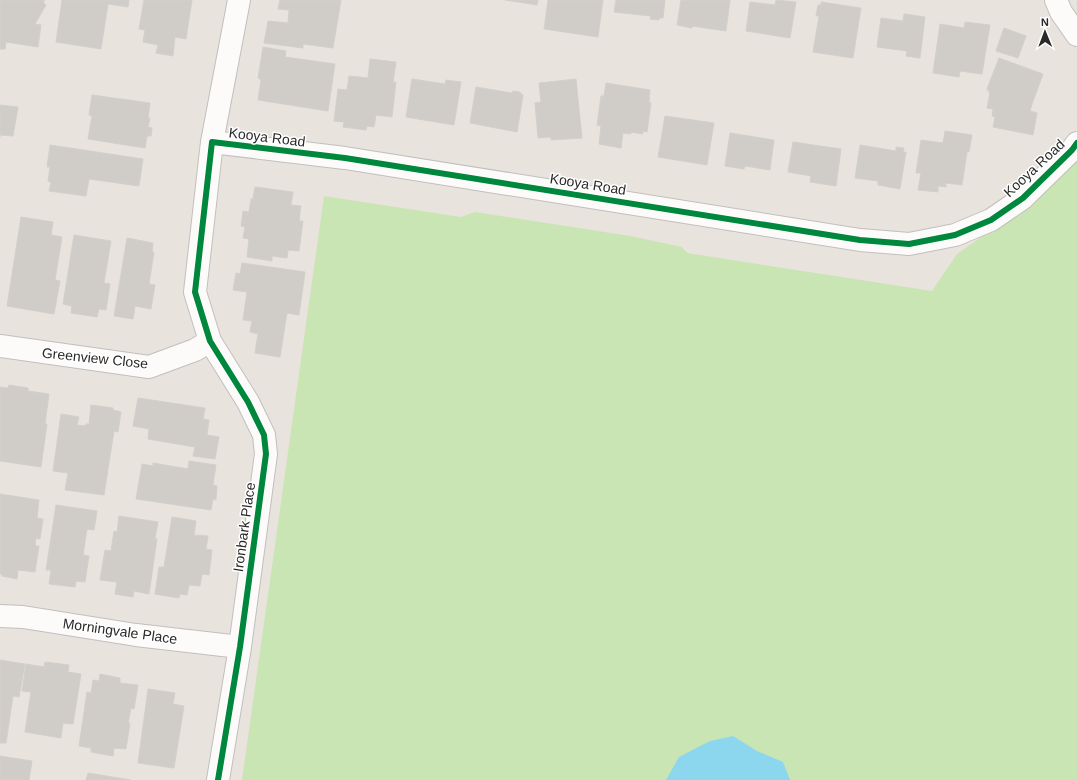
<svg xmlns="http://www.w3.org/2000/svg" width="1077" height="780" viewBox="0 0 1077 780" font-family="Helvetica,sans-serif">
	<style>
		.green { fill: #c9e5b4 }
		.water { fill: #8cd6ee }
		.building { fill: #d0cdc9; stroke: #d3cfca }
		.lines { fill: none; stroke-linecap: round; stroke-linejoin: round }
		.minor-casing { stroke: #c1bfbf; stroke-width: 24 }
		.minor { stroke: #fcfbfa; stroke-width: 22 }
		.cycleway-casing { stroke: #fff; stroke-width: 8 }
		.cycleway { stroke: #00873e; stroke-width: 6 }
		.labels { text-anchor: middle; stroke-width: 3; stroke-linejoin: round; paint-order: stroke }
		.street-label { font-size: 14px; fill: #292929; stroke: #fff }
	</style>
	<rect width="100%" height="100%" fill="#e8e3dd"/>
	<!-- green -->
	<path class="green" d="M 1077,159 L 1077,780 L 242,780 L 324,196 L 461,217 L 475,212 L 630,236 L 682,247 L 687,253 L 932,291 L 957,254 L 984,235 L 1000,228 L 1037,199 Z"/>
	<!-- water -->
	<path class="water" d="M 733,736 L 757,751 L 783,762 L 790,780 L 666,780 L 679,757 L 710,741 Z"/>
	<!-- building -->
	<path class="building" d="M 0,0 L 45,0 L 43,2 L 46,5 L 35,24 L 41,25 L 38,47 L 6,42 L 5,49 L 0,49 Z
		M 62,0 L 129,0 L 128,7 L 108,4 L 101,49 L 56,42 Z
		M 144,0 L 192,0 L 186,39 L 175,37 L 173,56 L 156,53 L 158,45 L 143,42 L 145,30 L 139,29 Z
		M 280,0 L 341,0 L 333,48 L 303,44 L 303,48 L 264,43 L 268,21 L 288,23 L 289,10 L 278,9 Z
		M 505,0 L 538,0 L 537,5 Z
		M 548,0 L 603,0 L 598,37 L 544,29 Z
		M 616,0 L 665,0 L 663,18 L 659,18 L 659,20 L 650,19 L 651,16 L 614,12 Z
		M 681,0 L 730,0 L 726,31 L 692,26 L 692,28 L 677,25 Z
		M 776,0 L 796,2 L 790,38 L 746,31 L 750,2 L 775,5 Z
		M 821,2 L 861,8 L 853,58 L 813,52 L 819,16 L 816,16 L 818,5 L 821,5 Z
		M 904,14 L 925,17 L 920,58 L 906,56 L 907,51 L 877,47 L 881,18 L 903,21 Z
		M 965,22 L 990,25 L 982,74 L 960,71 L 959,77 L 933,73 L 940,24 L 964,28 Z
		M 1004,28 L 1026,36 L 1018,58 L 996,51 Z
		M 263,47 L 286,51 L 285,57 L 335,64 L 328,111 L 258,100 L 261,80 L 258,78 Z
		M 999,58 L 1043,74 L 1032,104 L 1030,111 L 1037,113 L 1033,135 L 993,127 L 995,117 L 992,116 L 993,109 L 987,108 L 990,93 L 987,89 Z
		M 370,59 L 396,62 L 393,82 L 396,82 L 392,117 L 376,115 L 374,127 L 367,126 L 366,130 L 343,127 L 344,122 L 334,121 L 338,89 L 347,90 L 349,76 L 368,78 Z
		M 412,79 L 445,84 L 446,80 L 461,82 L 454,125 L 406,117 Z
		M 576,79 L 582,138 L 551,140 L 551,137 L 538,138 L 535,103 L 541,102 L 539,83 Z
		M 606,83 L 650,90 L 649,102 L 651,103 L 647,132 L 643,131 L 643,134 L 631,132 L 631,134 L 623,133 L 621,148 L 599,144 L 601,126 L 597,125 L 601,96 L 604,96 Z
		M 476,87 L 512,93 L 513,91 L 520,92 L 521,94 L 523,95 L 517,132 L 470,123 Z
		M 92,95 L 150,103 L 148,118 L 150,118 L 148,127 L 152,128 L 151,136 L 147,136 L 145,148 L 88,139 L 92,116 L 89,115 Z
		M 0,105 L 18,107 L 13,136 L 0,135 L 0,137 Z
		M 665,116 L 714,123 L 707,165 L 658,157 Z
		M 945,131 L 972,135 L 969,152 L 967,152 L 962,185 L 946,183 L 946,187 L 938,186 L 938,192 L 918,190 L 921,173 L 916,173 L 921,140 L 943,143 Z
		M 730,133 L 774,140 L 770,170 L 745,166 L 744,169 L 725,166 Z
		M 793,142 L 841,149 L 836,186 L 810,182 L 811,176 L 788,172 Z
		M 50,145 L 143,159 L 139,186 L 89,179 L 86,196 L 49,191 L 51,182 L 48,181 L 50,167 L 47,167 Z
		M 860,145 L 896,151 L 896,147 L 904,148 L 903,152 L 906,152 L 900,189 L 878,185 L 878,181 L 855,178 Z
		M 255,187 L 293,192 L 291,205 L 301,206 L 299,221 L 303,221 L 299,251 L 288,250 L 287,258 L 272,256 L 272,261 L 247,257 L 249,239 L 243,238 L 245,227 L 241,226 L 243,211 L 249,212 L 251,199 L 253,199 Z
		M 21,217 L 53,222 L 51,235 L 62,237 L 55,280 L 60,281 L 54,314 L 7,306 Z
		M 74,235 L 111,241 L 104,283 L 110,284 L 106,310 L 99,309 L 97,317 L 71,313 L 72,306 L 63,304 Z
		M 127,238 L 153,243 L 152,252 L 154,252 L 149,284 L 155,285 L 151,309 L 135,306 L 133,319 L 114,316 Z
		M 242,263 L 305,272 L 299,315 L 287,313 L 280,357 L 255,353 L 258,334 L 250,332 L 252,321 L 243,320 L 247,292 L 233,290 L 236,273 L 240,274 Z
		M 9,385 L 28,388 L 28,391 L 49,394 L 45,424 L 47,424 L 41,467 L 0,461 L 0,387 L 8,388 Z
		M 138,398 L 205,408 L 203,419 L 209,420 L 207,435 L 219,437 L 215,459 L 193,456 L 195,447 L 148,439 L 149,429 L 133,426 Z
		M 91,405 L 113,408 L 113,410 L 121,412 L 118,432 L 114,431 L 104,495 L 65,490 L 68,473 L 53,471 L 61,414 L 79,417 L 77,425 L 85,426 L 86,424 L 89,424 Z
		M 189,461 L 216,465 L 213,485 L 217,486 L 216,500 L 213,499 L 211,510 L 136,499 L 142,464 L 153,466 L 153,463 L 188,469 Z
		M 0,494 L 39,500 L 37,518 L 43,519 L 40,539 L 36,538 L 35,546 L 39,546 L 35,572 L 18,570 L 17,579 L 2,576 L 2,574 L 0,574 Z
		M 56,505 L 97,511 L 94,530 L 87,529 L 83,555 L 89,556 L 85,582 L 76,581 L 75,587 L 49,584 L 51,570 L 46,570 Z
		M 119,516 L 158,522 L 155,538 L 157,539 L 149,594 L 134,591 L 133,597 L 115,594 L 117,582 L 100,580 L 105,550 L 111,551 L 114,531 L 117,532 Z
		M 172,517 L 196,521 L 194,535 L 208,536 L 206,549 L 212,550 L 209,575 L 202,574 L 200,586 L 189,585 L 187,595 L 180,594 L 179,598 L 155,594 L 159,567 L 164,567 Z
		M 0,660 L 25,664 L 19,697 L 13,696 L 6,743 L 0,743 Z
		M 45,662 L 69,665 L 68,672 L 81,674 L 73,724 L 63,723 L 61,738 L 25,732 L 31,692 L 22,691 L 26,664 L 44,667 Z
		M 100,674 L 120,678 L 120,683 L 138,685 L 134,709 L 131,708 L 128,723 L 130,723 L 126,749 L 114,748 L 113,756 L 91,752 L 91,748 L 79,746 L 87,692 L 91,693 L 93,680 L 99,681 Z
		M 148,689 L 175,693 L 173,704 L 184,706 L 174,768 L 138,763 Z
		M 0,756 L 32,761 L 29,780 L 0,780 Z
		M 88,773 L 131,780 L 86,780 Z"/>
	<g class="lines">
		<!-- minor casing -->
		<g class="minor-casing">
			<path id="minor" d="M 1056,0 L 1061,12 L 1077,35
				M 212,142 L 239,0
				M 0,346 L 149,367 L 195,350 L 210,341
				M 0,616 L 23,617 L 136,635 L 240,647
				M 218,780 L 240,647 L 266,454 L 264,435 L 248,402 L 210,341 L 195,292 L 212,142 L 345,158 L 860,240 L 909,244 L 955,235 L 991,220 L 1023,198 L 1072,150 L 1077,143"/>
		</g>
		<!-- minor -->
		<use href="#minor" class="minor"/>
		<!-- cycleway casing -->
		<g class="cycleway-casing">
			<path id="cycleway" d="M 218,780 L 240,647 L 266,454 L 264,435 L 248,402 L 210,341 L 195,292 L 212,142 L 345,158 L 860,240 L 909,244 L 955,235 L 991,220 L 1023,198 L 1072,150 L 1077,143"/>
		</g>
		<!-- cycleway -->
		<use href="#cycleway" class="cycleway"/>
	</g>
	<g class="labels">
		<!-- street labels -->
		<g class="street-label">
			<text transform="translate(267 137) rotate(7)" y="5">Kooya Road</text>
			<text transform="translate(1034 168) rotate(-43)" y="5">Kooya Road</text>
			<text transform="translate(588 184) rotate(9)" y="5">Kooya Road</text>
			<text transform="translate(95 358) rotate(6)" y="5">Greenview Close</text>
			<text transform="translate(244 527) rotate(-82)" y="5">Ironbark Place</text>
			<text transform="translate(120 631) rotate(8)" y="5">Morningvale Place</text>
		</g>
	</g>
	<!-- north arrow -->
	<g transform="translate(1045 32) rotate(359)" stroke="#ffffff" stroke-width="3" paint-order="stroke">
	<path d="M0-3L7 15L0 10L-7 15Z" fill="#292929"/>
	<text y="-6" font-size="11" font-weight="bold" text-anchor="middle" fill="#292929">N</text>
	</g>
</svg>
